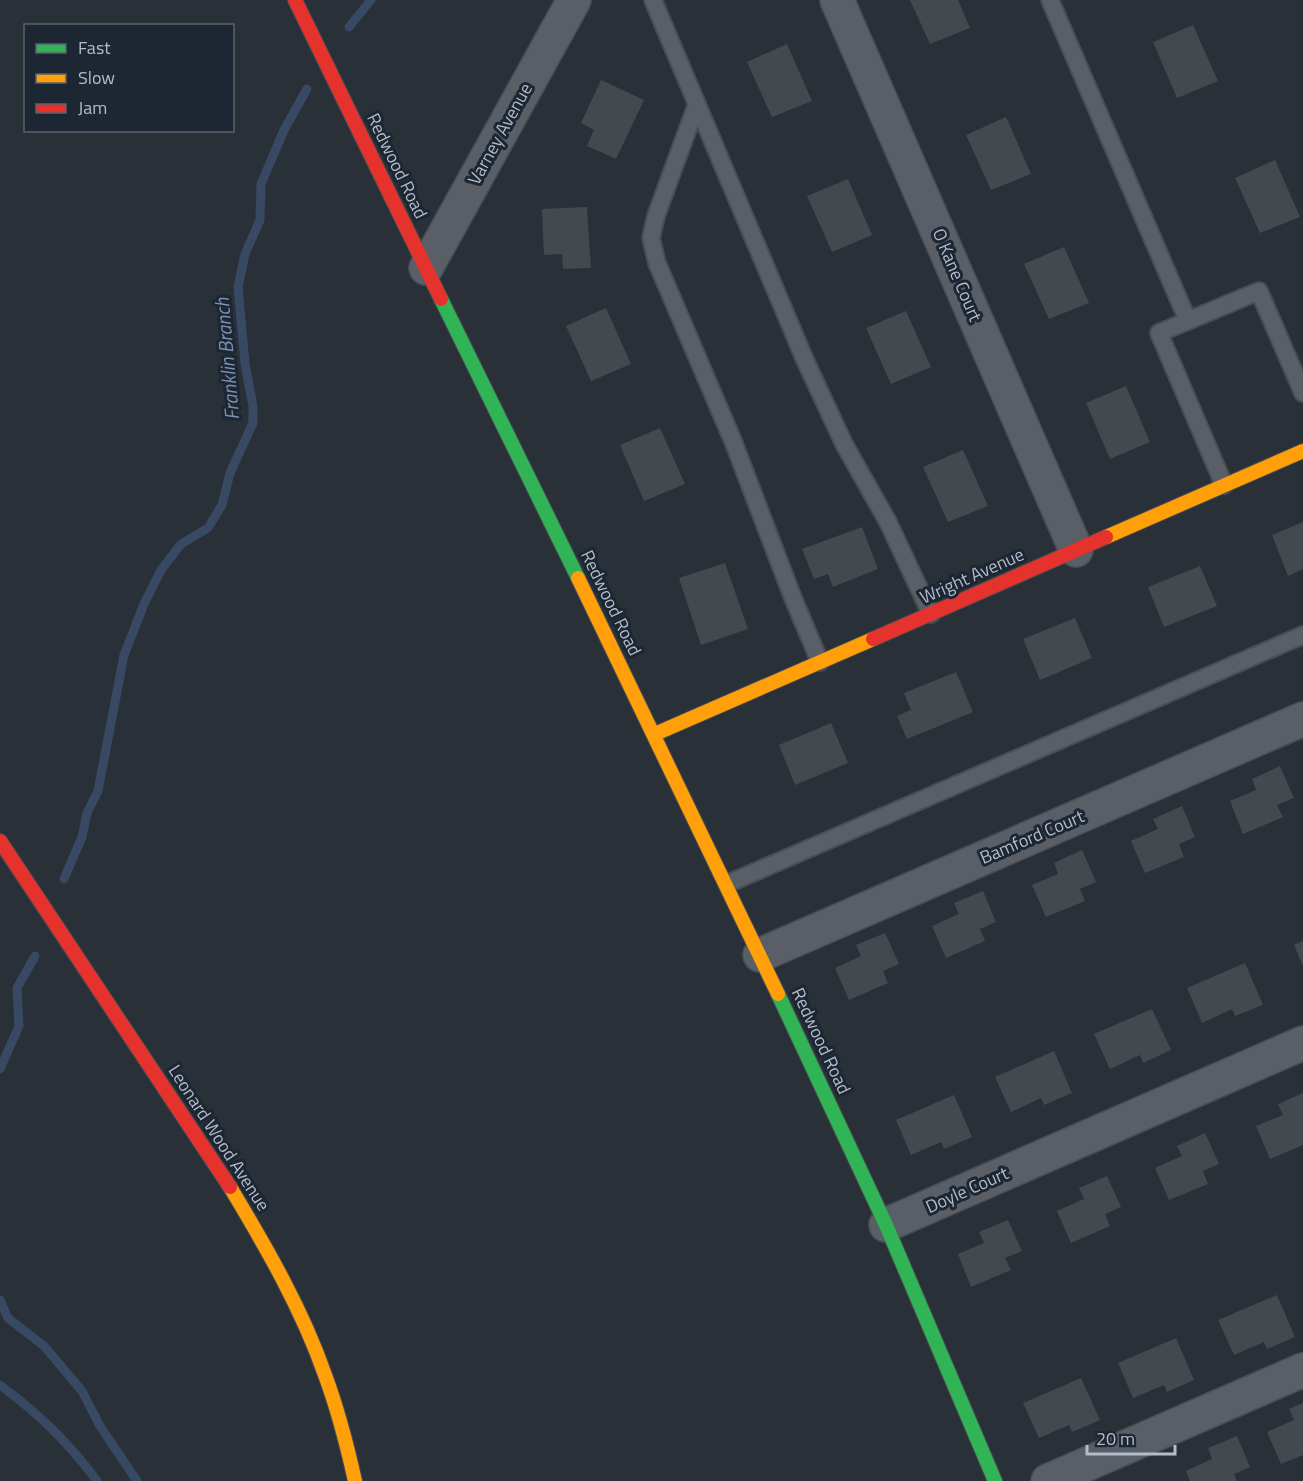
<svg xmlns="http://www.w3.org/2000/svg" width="1303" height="1481" viewBox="0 0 1303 1481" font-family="'Titillium Web',sans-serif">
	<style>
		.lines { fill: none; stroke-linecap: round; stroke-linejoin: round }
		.stream { stroke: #384963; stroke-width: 9 }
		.building { fill: #444950 }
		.lane-casing { stroke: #484c53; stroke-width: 20 }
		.street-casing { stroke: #484c53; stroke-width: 36 }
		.fast-casing { stroke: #484c53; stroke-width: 16 }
		.slow-casing { stroke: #484c53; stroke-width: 16 }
		.jam-casing { stroke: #484c53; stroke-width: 16 }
		.lane { stroke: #5a5e66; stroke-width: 16 }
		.street { stroke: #5a5e66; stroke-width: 33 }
		.fast { stroke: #30b455; stroke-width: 14 }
		.slow { stroke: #ff9f0a; stroke-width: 14 }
		.jam { stroke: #e5322d; stroke-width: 14 }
		.labels { text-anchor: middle; stroke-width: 6; stroke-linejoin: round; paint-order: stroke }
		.street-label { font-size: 18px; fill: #b4bcc9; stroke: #1d2633 }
		.water-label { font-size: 20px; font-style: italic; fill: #7c92b1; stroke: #1d2633 }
	</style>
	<rect width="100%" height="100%" fill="#2a3038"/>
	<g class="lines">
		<!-- stream -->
		<path class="stream" d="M 349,27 L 371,0
			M 64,879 L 82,837 L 87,813 L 98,791 L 124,655 L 144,604 L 161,570 L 181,544 L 208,528 L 222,505 L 230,473 L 253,423 L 253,406 L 245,364 L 238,287 L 245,254 L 260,220 L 261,184 L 284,130 L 307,89
			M 0,1069 L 19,1026 L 17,988 L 35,956
			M 0,1300 L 8,1318 L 44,1346 L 82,1391 L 100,1426 L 137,1481
			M 0,1385 C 39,1414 68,1442 97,1481"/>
	</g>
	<!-- building -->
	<path class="building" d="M 910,0 L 958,0 L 970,28 L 930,44 Z
		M 1193,25 L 1218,81 L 1177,98 L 1153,42 Z
		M 787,44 L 812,101 L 772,117 L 747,62 Z
		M 601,80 L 644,100 L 616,159 L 587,146 L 594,130 L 581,123 Z
		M 1006,117 L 1031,174 L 991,190 L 966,135 Z
		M 1275,160 L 1300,217 L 1260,233 L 1235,178 Z
		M 848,179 L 872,235 L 832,252 L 807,196 Z
		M 587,207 L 591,268 L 563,269 L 562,254 L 544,255 L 542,209 Z
		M 1064,247 L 1089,303 L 1049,319 L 1024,264 Z
		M 606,308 L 631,364 L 591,381 L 566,326 Z
		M 906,311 L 931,367 L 891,384 L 866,328 Z
		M 1126,386 L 1150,442 L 1110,459 L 1086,403 Z
		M 660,428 L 685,484 L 644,501 L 620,445 Z
		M 963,450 L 988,506 L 948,522 L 923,467 Z
		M 1303,522 L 1303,569 L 1288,576 L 1272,535 Z
		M 862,527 L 878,569 L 833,587 L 828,574 L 814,579 L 802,549 Z
		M 725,563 L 748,629 L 701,645 L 679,578 Z
		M 1200,566 L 1217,606 L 1164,627 L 1148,587 Z
		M 1075,618 L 1092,658 L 1040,680 L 1023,639 Z
		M 956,672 L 973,712 L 907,739 L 897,716 L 911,710 L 904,693 Z
		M 831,723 L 848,763 L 795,785 L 779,745 Z
		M 1280,766 L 1294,798 L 1277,805 L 1283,817 L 1243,834 L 1230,801 L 1256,790 L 1252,779 Z
		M 1182,806 L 1195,837 L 1179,844 L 1184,857 L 1145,873 L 1131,841 L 1158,829 L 1153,819 Z
		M 1082,850 L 1096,882 L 1080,889 L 1085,901 L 1046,917 L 1032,885 L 1058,874 L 1054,863 Z
		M 983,891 L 996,922 L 980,929 L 985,941 L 946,958 L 932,926 L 959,914 L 954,903 Z
		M 885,933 L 899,964 L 883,971 L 888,983 L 849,1000 L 835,968 L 861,956 L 856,945 Z
		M 1303,941 L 1303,966 L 1294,945 Z
		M 1245,963 L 1263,1005 L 1235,1016 L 1232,1009 L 1202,1023 L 1187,988 Z
		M 1152,1009 L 1171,1050 L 1143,1063 L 1140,1055 L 1110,1069 L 1094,1034 Z
		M 1054,1051 L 1072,1093 L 1044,1105 L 1041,1098 L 1011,1112 L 995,1077 Z
		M 1303,1093 L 1303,1145 L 1270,1159 L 1256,1126 L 1283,1115 L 1278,1104 Z
		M 954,1095 L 972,1137 L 944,1149 L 941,1142 L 911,1155 L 896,1120 Z
		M 1205,1133 L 1219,1164 L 1203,1171 L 1208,1184 L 1169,1200 L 1155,1168 L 1182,1156 L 1177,1146 Z
		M 1107,1176 L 1121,1207 L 1105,1214 L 1110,1226 L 1071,1243 L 1057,1211 L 1084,1199 L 1079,1188 Z
		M 1008,1220 L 1022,1251 L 1005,1258 L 1011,1270 L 971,1287 L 958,1254 L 984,1243 L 979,1232 Z
		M 1277,1295 L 1295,1337 L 1267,1349 L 1264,1342 L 1234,1355 L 1218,1320 Z
		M 1176,1338 L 1194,1380 L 1167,1392 L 1164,1385 L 1133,1398 L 1118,1363 Z
		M 1081,1378 L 1100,1420 L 1072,1432 L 1069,1425 L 1039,1438 L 1023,1403 Z
		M 1303,1403 L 1303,1455 L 1281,1464 L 1267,1432 L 1294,1420 L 1289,1409 Z
		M 1237,1436 L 1250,1467 L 1234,1474 L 1237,1481 L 1190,1481 L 1186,1471 L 1212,1459 L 1208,1448 Z"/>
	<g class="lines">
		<!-- lane casing -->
		<g class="lane-casing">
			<path id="lane" d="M 653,0 L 805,360 L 844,444 L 888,522 L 931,614
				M 1050,0 L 1188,321
				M 697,104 L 656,216 L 651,238 L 657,263 L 733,441 L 793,598 L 820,662
				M 1224,485 L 1159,333 L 1259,291 L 1303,393
				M 727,884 L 1303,635"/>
		</g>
		<!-- street casing -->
		<g class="street-casing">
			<path id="street" d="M 837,0 L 1076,550
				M 426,268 L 574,0
				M 760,955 L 1303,719
				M 886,1225 L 1303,1043
				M 1048,1481 L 1303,1370"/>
		</g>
		<!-- fast casing -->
		<g class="fast-casing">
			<path id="fast" d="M 441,299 L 578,578
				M 778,994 L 886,1225 L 995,1481"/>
		</g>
		<!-- slow casing -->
		<g class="slow-casing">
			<path id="slow" d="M 1106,537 L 1303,451
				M 578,578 L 778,994
				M 655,734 L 873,639
				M 230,1187 C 266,1247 302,1309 325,1375 C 338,1410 347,1445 355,1481"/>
		</g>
		<!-- jam casing -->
		<g class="jam-casing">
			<path id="jam" d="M 295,0 L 441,299
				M 873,639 L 1106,537
				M 0,841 L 230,1187"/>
		</g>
		<!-- lane -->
		<use href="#lane" class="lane"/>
		<!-- street -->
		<use href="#street" class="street"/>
		<!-- fast -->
		<use href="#fast" class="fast"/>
		<!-- slow -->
		<use href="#slow" class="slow"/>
		<!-- jam -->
		<use href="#jam" class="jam"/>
	</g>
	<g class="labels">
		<!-- street labels -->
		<g class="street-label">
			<text transform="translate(500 134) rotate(-61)" y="6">Varney Avenue</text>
			<text transform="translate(397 166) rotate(64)" y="6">Redwood Road</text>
			<text transform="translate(957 275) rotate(67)" y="6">O Kane Court</text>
			<text transform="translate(972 576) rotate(-24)" y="6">Wright Avenue</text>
			<text transform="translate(611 603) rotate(64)" y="6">Redwood Road</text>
			<text transform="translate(1032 837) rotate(-23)" y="6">Bamford Court</text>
			<text transform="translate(821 1041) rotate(65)" y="6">Redwood Road</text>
			<text transform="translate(219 1138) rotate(57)" y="6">Leonard Wood Avenue</text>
			<text transform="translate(967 1190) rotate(-24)" y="6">Doyle Court</text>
		</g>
		<!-- water labels -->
		<g class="water-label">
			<text transform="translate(227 359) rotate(-95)" y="7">Franklin Branch</text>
		</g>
	</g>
	<!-- legend -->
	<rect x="24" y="24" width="210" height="108" fill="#1d2633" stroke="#59626f" stroke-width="1.5"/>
	<rect x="36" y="44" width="30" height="9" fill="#30b455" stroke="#59626f" stroke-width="1.5"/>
	<text x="78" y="54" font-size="18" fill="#b4bcc9">Fast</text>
	<rect x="36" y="74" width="30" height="9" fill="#ff9f0a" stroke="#59626f" stroke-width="1.5"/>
	<text x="78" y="84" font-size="18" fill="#b4bcc9">Slow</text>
	<rect x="36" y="104" width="30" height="9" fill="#e5322d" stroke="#59626f" stroke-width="1.5"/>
	<text x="78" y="114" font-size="18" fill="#b4bcc9">Jam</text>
	<!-- scale -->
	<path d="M1087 1445v9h88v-9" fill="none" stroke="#b4bcc9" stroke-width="3"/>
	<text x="1096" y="1445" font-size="18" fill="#b4bcc9" stroke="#1d2633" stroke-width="4.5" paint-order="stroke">20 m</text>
</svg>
